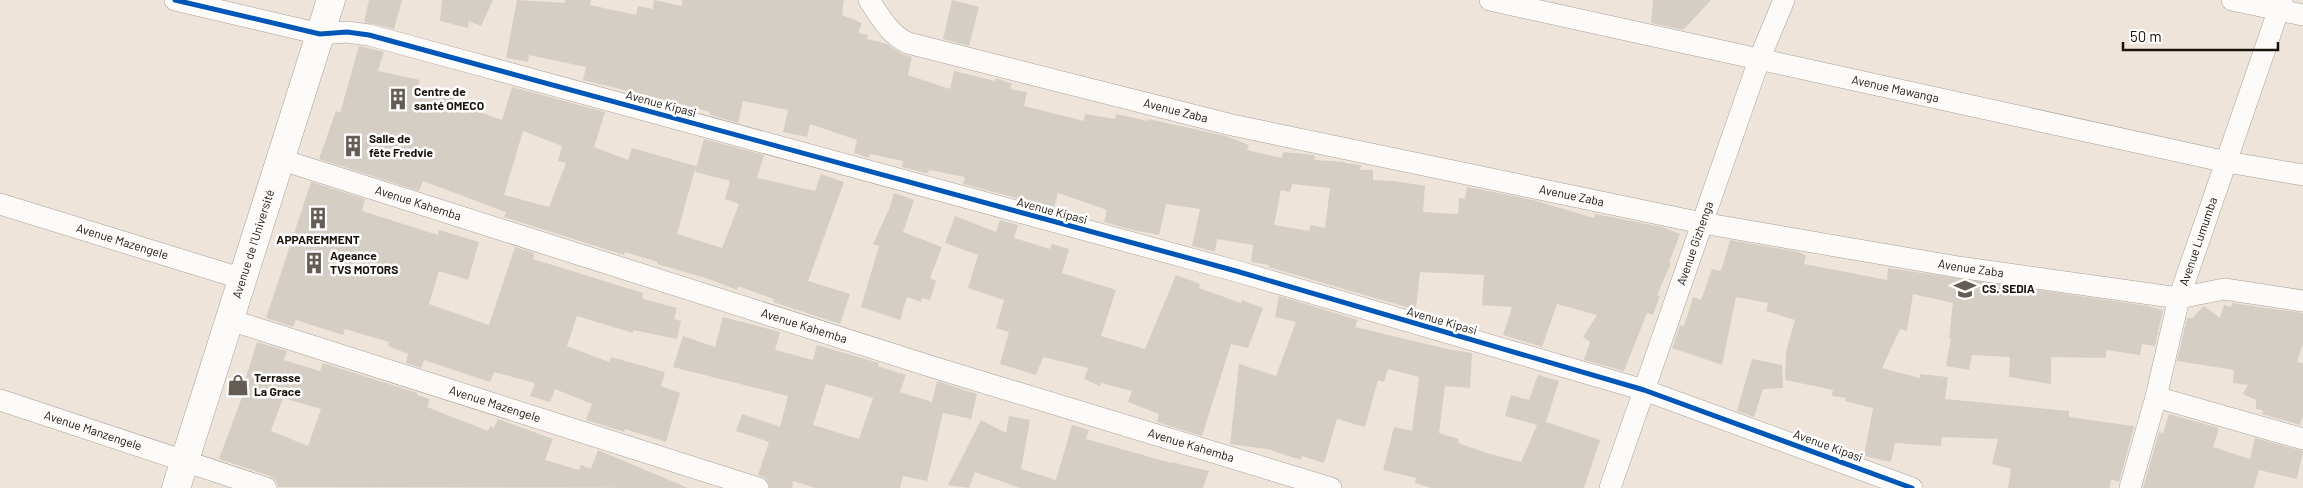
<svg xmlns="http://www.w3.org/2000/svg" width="2303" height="488" viewBox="0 0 2303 488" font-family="Barlow,sans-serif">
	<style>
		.building { fill: #d5cec5; fill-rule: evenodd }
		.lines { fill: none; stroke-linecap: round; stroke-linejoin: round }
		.minor-casing { stroke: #a79f97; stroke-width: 22 }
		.secondary-casing { stroke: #a79f97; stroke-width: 29 }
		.minor { stroke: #fdfbf9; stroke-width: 21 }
		.secondary { stroke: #fdfbf9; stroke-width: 28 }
		.cycleway-casing { stroke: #fff; stroke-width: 8 }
		.cycleway { stroke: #0057b8; stroke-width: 5 }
		.labels { text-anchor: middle; stroke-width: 5; stroke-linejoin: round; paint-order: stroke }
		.street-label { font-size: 12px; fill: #1b140d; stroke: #fff }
		.poi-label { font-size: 12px; font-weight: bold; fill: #1b140d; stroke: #fff; text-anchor: start }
	</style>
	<rect width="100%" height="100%" fill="#efe4da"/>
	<!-- building -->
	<path class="building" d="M 369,0 L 402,0 L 394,29 L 364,22 Z
		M 442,0 L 493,0 L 481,26 L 469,21 L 468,28 L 440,21 Z
		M 517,0 L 565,3 L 565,0 L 591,0 L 590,5 L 636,15 L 638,6 L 653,9 L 654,0 L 682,6 L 682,0 L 844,0 L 842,15 L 862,23 L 858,33 L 868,35 L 867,39 L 887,44 L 902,54 L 912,57 L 908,75 L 950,89 L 954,71 L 995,81 L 996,78 L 1012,84 L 1010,89 L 1027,92 L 1024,106 L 1084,121 L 1085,114 L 1115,119 L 1116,114 L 1148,121 L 1148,119 L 1226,136 L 1249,145 L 1247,150 L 1282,158 L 1283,152 L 1315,155 L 1314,160 L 1345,162 L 1345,163 L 1361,165 L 1360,170 L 1373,170 L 1373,180 L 1394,181 L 1425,186 L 1423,212 L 1458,214 L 1459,198 L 1465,199 L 1467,187 L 1533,200 L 1594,218 L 1595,214 L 1662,227 L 1680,234 L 1669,263 L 1671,263 L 1657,295 L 1660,296 L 1653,315 L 1647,313 L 1624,371 L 1584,360 L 1590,342 L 1583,337 L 1597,315 L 1557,304 L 1542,347 L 1503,335 L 1512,307 L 1482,305 L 1484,275 L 1420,272 L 1416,309 L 1406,307 L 1268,267 L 1269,265 L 1251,262 L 1253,245 L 1217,239 L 1215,252 L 1192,246 L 1200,209 L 1166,204 L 1159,235 L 1133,230 L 1104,222 L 1107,210 L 1058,193 L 1054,208 L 963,184 L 965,177 L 929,170 L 928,173 L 925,173 L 902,167 L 903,161 L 870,154 L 869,158 L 854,153 L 857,140 L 810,124 L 807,137 L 783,132 L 788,110 L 743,101 L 738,123 L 710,115 L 710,112 L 685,105 L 583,80 L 586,67 L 529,55 L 528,62 L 506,58 ZM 1292,184 L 1330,188 L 1325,228 L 1311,225 L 1309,231 L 1274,225 L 1281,190 L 1290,192 Z
		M 952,0 L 979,7 L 969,46 L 943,39 Z
		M 1653,0 L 1711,0 L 1683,30 L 1651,23 Z
		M 359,46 L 384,52 L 378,71 L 420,80 L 418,86 L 458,100 L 456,104 L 502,120 L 512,87 L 605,112 L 594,147 L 628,160 L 632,148 L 696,166 L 677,234 L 722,248 L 739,204 L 725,199 L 730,181 L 695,172 L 704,139 L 764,155 L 757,178 L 815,191 L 821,174 L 844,182 L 808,281 L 850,294 L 840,324 L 773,302 L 774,299 L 738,286 L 737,290 L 709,279 L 657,264 L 658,262 L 625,252 L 624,255 L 504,217 L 506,212 L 423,181 L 419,191 L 319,159 L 336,111 L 340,113 ZM 523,131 L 562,146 L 558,161 L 566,163 L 549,207 L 504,195 Z
		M 311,182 L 365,199 L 362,211 L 438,235 L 439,230 L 479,242 L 468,280 L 439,271 L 429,304 L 489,325 L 515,247 L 534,253 L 533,259 L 643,293 L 643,299 L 677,308 L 674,319 L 681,321 L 677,339 L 633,330 L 633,333 L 577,316 L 567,346 L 609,362 L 611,357 L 665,372 L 661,386 L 680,393 L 666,442 L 625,429 L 624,432 L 586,420 L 592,404 L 555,389 L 550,402 L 530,396 L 535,383 L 494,372 L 490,382 L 424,360 L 421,368 L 406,363 L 408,354 L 388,346 L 389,342 L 345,329 L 343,335 L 296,320 L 293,327 L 266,318 Z
		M 894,193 L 914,200 L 903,232 L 942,247 L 930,278 L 936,281 L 930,300 L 922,298 L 921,302 L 907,297 L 900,320 L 861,307 L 879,246 L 873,244 L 889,209 Z
		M 955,216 L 996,232 L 1000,220 L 1018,225 L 1014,238 L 1050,249 L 1052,244 L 1069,249 L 1062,273 L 1116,290 L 1101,336 L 1145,349 L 1176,275 L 1200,284 L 1199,288 L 1241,303 L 1242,300 L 1263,308 L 1248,348 L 1231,344 L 1202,436 L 1157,422 L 1159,414 L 1128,402 L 1132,391 L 1101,383 L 1100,386 L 1084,379 L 1088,368 L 1043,357 L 1036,375 L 1000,364 L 1009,332 L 996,328 L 1004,300 L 968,288 L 978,255 L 945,243 Z
		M 1730,240 L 1799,252 L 1806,256 L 1804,264 L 1887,280 L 1888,268 L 2148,306 L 2163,310 L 2155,346 L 2142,344 L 2140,355 L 2106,350 L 2106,358 L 2051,357 L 2051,384 L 2009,377 L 2010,357 L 1972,355 L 1969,370 L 1946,366 L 1951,338 L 1949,338 L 1953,303 L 1913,294 L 1907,331 L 1900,329 L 1882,368 L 1920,378 L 1920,374 L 1948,377 L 1945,399 L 2069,411 L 2069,417 L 2133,426 L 2134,427 L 2119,482 L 2111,479 L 2110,488 L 2008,488 L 2011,469 L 1992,464 L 1998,439 L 1942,437 L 1941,446 L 1895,443 L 1891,462 L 1864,456 L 1873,408 L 1845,401 L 1846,398 L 1832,396 L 1833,390 L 1785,380 L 1786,352 L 1795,320 L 1766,311 L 1768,303 L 1736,297 L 1722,365 L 1672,348 L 1680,325 L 1684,326 L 1693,297 L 1701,300 L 1712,269 L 1721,271 Z
		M 1279,296 L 1358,320 L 1355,327 L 1447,349 L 1472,353 L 1470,388 L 1445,386 L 1439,433 L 1459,439 L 1458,443 L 1487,453 L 1521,462 L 1537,425 L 1505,416 L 1511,395 L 1529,400 L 1538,375 L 1559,381 L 1546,422 L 1600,440 L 1584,488 L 1431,488 L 1415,483 L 1416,478 L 1383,470 L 1394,427 L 1412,431 L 1419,377 L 1388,369 L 1384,382 L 1378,380 L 1365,427 L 1337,419 L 1324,463 L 1302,456 L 1301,460 L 1267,449 L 1230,444 L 1239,364 L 1276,376 L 1296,322 L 1275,317 Z
		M 2232,303 L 2303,313 L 2303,344 L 2297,362 L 2303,363 L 2303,416 L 2300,425 L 2262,414 L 2263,410 L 2256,409 L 2256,400 L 2243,394 L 2248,385 L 2233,383 L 2234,370 L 2177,361 L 2187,318 L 2192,318 L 2204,306 L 2220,318 L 2224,305 L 2231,307 Z
		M 723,317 L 780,332 L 775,350 L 813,360 L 817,345 L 879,363 L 878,366 L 906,375 L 900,392 L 932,402 L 937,381 L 977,394 L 971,419 L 943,413 L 927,481 L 903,476 L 900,488 L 816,488 L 793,481 L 792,488 L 770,488 L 767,479 L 758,475 L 769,442 L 736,431 L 742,414 L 780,427 L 788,396 L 673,367 L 683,336 L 715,347 ZM 826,384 L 873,398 L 859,439 L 813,425 Z
		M 257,342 L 287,351 L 284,360 L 320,371 L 323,363 L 417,393 L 417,395 L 430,399 L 427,407 L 488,431 L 490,426 L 494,428 L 498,419 L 553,439 L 545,460 L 579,470 L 581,465 L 591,469 L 598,450 L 688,488 L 278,487 L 276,480 L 270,476 L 219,459 L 248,381 L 245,380 ZM 283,398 L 321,409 L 308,446 L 271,431 Z
		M 1752,359 L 1782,365 L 1783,388 L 1763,389 L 1754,417 L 1737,411 Z
		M 2169,414 L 2219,428 L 2213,447 L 2250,459 L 2255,438 L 2303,451 L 2297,479 L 2259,470 L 2254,488 L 2143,488 L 2159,432 L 2163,433 Z
		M 1009,416 L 1030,420 L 1021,469 L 1056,480 L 1072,425 L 1089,430 L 1086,439 L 1171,463 L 1171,462 L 1209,471 L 1203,488 L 1020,488 L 975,472 L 969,488 L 948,485 L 981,420 L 1006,433 Z"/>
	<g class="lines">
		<!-- minor casing -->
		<g class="minor-casing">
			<g id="minor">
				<path d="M 175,0 L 320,34 L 347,32 L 369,35 L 1236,271 L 1644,390 L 1912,488"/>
				<path id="s1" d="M 869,0 C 881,18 889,34 908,43 L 1232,125 L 1702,223 L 1958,267 L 2179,298 L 2224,289 L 2303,301"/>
				<path id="s2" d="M 1490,0 L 2227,162 L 2303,175"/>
				<path d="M 2232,0 L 2303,15"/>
				<path id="s3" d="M 279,159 L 936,368 L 1331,488"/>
				<path id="s4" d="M 0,204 L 243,279"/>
				<path id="s5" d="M 230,320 L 758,488"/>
				<path d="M 2156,397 L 2303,439"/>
				<path id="s6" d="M 0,400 L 266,488"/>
				<path id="s7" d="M 1610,488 L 1759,60 L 1784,0"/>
				<path id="s8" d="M 2130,488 L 2156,397 L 2179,298 L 2282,0"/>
			</g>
		</g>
		<!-- secondary casing -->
		<g class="secondary-casing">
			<g id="secondary">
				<path id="s9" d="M 176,488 L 331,0"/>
			</g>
		</g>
		<!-- minor -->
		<use href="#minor" class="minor"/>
		<!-- secondary -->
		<use href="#secondary" class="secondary"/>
		<!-- cycleway casing -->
		<g class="cycleway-casing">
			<path id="cycleway" d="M 175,0 L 320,34 L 347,32 L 369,35 L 1236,271 L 1644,390 L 1912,488"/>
		</g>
		<!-- cycleway -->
		<use href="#cycleway" class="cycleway"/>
	</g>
	<!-- icons -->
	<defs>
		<g id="building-bare" transform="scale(1.725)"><path d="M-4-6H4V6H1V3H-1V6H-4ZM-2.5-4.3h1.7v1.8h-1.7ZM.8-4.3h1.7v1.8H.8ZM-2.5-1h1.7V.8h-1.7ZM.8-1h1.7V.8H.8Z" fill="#655d55" stroke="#fff" stroke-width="2.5" paint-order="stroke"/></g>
		<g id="school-bare" transform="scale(1.725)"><path d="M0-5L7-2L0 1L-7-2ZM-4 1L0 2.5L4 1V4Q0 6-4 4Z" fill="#655d55" stroke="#fff" stroke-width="2.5" paint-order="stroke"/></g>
		<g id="shop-bare" transform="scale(1.725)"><path d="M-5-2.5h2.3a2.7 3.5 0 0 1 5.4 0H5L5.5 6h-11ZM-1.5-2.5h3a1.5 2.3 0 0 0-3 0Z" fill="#655d55" stroke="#fff" stroke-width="2.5" paint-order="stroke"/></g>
	</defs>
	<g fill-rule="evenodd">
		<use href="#building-bare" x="398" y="99"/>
		<use href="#building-bare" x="353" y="146"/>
		<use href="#building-bare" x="318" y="218"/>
		<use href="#building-bare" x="314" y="263"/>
		<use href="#school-bare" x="1965" y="289"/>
		<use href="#shop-bare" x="238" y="385"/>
	</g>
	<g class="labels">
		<!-- street labels -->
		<g class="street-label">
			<text dy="4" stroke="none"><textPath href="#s2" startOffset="415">Avenue Mawanga</textPath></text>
			<text transform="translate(661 104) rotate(15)" y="4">Avenue Kipasi</text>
			<text dy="4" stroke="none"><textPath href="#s1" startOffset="335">Avenue Zaba</textPath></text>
			<text dy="4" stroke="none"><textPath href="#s1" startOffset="740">Avenue Zaba</textPath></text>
			<text dy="4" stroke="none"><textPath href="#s3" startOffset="146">Avenue Kahemba</textPath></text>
			<text transform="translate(1052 211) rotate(15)" y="4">Avenue Kipasi</text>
			<text dy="4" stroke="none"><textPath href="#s4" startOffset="128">Avenue Mazengele</textPath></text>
			<text dy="4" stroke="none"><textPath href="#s8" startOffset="256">Avenue Lumumba</textPath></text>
			<text dy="4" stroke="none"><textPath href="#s7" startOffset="259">Avenue Gizhenga</textPath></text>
			<text dy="4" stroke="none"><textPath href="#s9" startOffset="256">Avenue de l’Université</textPath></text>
			<text dy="4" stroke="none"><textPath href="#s1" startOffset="1146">Avenue Zaba</textPath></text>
			<text transform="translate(1442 321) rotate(16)" y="4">Avenue Kipasi</text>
			<text dy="4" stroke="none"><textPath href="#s3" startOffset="551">Avenue Kahemba</textPath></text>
			<text dy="4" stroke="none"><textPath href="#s5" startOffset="278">Avenue Mazengele</textPath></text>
			<text dy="4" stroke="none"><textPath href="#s6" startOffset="98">Avenue Manzengele</textPath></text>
			<text dy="4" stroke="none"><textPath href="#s3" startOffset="956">Avenue Kahemba</textPath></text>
			<text transform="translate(1828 446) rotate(20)" y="4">Avenue Kipasi</text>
		</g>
		<!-- poi labels -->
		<g class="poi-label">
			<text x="414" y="96">Centre de<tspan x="414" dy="14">santé OMECO</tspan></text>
			<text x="369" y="143">Salle de<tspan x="369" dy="14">fête Fredvie</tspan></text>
			<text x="318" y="244" text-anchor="middle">APPAREMMENT</text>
			<text x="330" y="260">Ageance<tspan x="330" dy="14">TVS MOTORS</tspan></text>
			<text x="1982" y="293">CS. SEDIA</text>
			<text x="254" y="382">Terrasse<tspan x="254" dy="14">La Grace</tspan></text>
		</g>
	</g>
	<!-- scale -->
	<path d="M2123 42v8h155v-8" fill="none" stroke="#1b140d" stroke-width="2.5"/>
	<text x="2130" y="42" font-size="15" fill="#1b140d" stroke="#ffffff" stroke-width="4" paint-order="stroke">50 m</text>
</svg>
